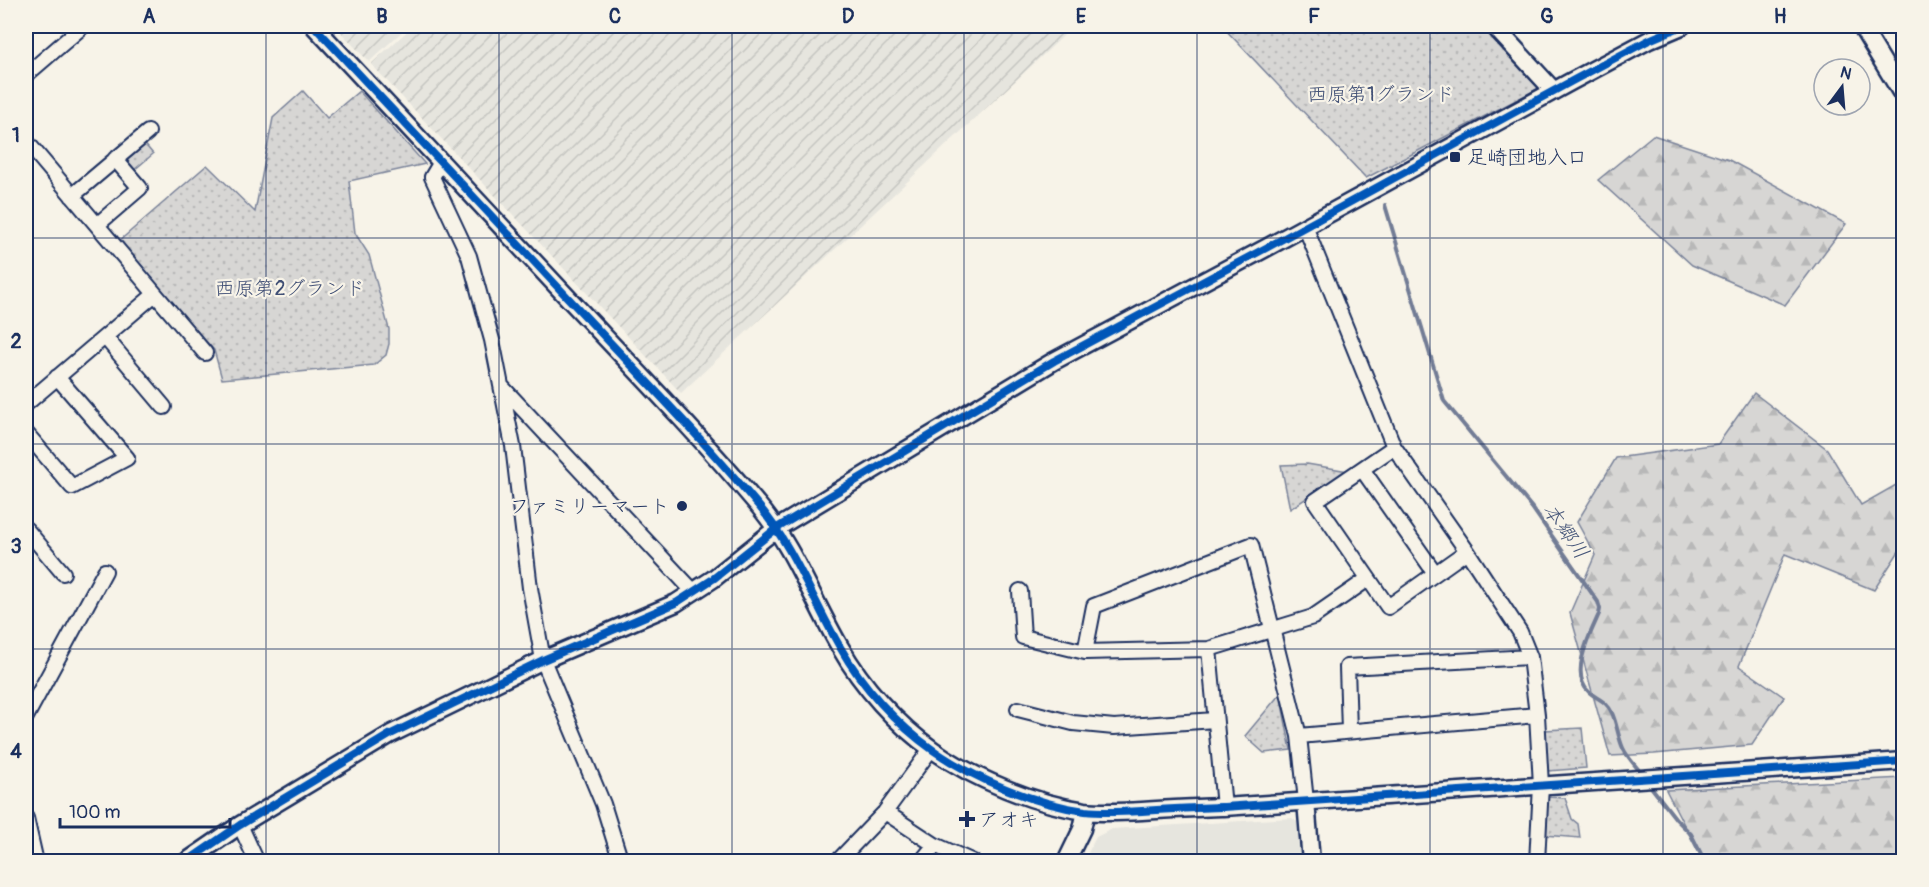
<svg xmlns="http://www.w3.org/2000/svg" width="1929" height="887" viewBox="0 0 1929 887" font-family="Pangolin,'Klee One',sans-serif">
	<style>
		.built { fill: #e6e5de }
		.industrial { fill: url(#industrial-furrows) }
		.forest { fill: url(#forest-firs); stroke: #798299; stroke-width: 1.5 }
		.park { fill: url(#park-dots); stroke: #798299; stroke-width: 1.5 }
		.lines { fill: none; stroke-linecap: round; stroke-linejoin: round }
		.stream { stroke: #727c95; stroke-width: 4 }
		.minor-casing { stroke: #1b2f5e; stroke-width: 18 }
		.tertiary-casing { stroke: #1b2f5e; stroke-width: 21 }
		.minor { stroke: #f7f3e8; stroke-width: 14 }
		.tertiary { stroke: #f7f3e8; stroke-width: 16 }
		.cycleway-casing { stroke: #f7f3e8; stroke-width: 11 }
		.cycleway { stroke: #0057b8; stroke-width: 8 }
		.grid { fill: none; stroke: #1b2f5e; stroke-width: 1.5; stroke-opacity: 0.55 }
		.poi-dot { fill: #1b2f5e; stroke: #f7f3e8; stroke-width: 2 }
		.labels { text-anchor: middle; stroke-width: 4.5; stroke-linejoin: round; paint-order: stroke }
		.park-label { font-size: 20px; fill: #415076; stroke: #f7f3e8 }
		.poi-label { font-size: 20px; fill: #1b2f5e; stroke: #f7f3e8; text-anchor: start }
		.water-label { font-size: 21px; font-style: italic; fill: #465679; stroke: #f7f3e8 }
		.neatline { fill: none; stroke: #1b2f5e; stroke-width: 2 }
		.grid-label { font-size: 20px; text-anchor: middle; font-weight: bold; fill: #1b2f5e }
	</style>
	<defs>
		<pattern id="industrial-furrows" width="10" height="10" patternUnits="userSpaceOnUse" patternTransform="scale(1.5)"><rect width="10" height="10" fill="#e6e5de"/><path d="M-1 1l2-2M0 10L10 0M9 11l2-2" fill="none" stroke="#c5c5c1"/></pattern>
		<pattern id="forest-firs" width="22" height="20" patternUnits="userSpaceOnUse" patternTransform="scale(1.5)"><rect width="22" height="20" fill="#d7d6d4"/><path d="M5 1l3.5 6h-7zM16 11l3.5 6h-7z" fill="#b8b8b8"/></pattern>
		<pattern id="park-dots" width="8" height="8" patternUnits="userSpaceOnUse" patternTransform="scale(1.5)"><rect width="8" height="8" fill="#d7d6d4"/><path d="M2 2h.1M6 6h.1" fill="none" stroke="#b8b8b8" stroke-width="1.8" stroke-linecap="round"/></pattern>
	</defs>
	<rect width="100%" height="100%" fill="#f7f3e8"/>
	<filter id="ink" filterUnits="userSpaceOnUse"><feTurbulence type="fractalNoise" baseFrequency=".0167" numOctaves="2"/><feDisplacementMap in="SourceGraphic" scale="12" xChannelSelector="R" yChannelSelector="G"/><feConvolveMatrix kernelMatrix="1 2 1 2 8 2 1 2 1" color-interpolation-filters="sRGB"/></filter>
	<g filter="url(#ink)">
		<!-- built -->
		<path class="built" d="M 1292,818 L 1297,822 L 1301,861 L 1084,861 L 1096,837 L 1112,829 Z"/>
		<!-- industrial -->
		<path class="industrial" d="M 335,26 L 408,26 L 369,62 Z
			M 413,26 L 1074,26 L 681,393 L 371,64 Z"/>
		<!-- forest -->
		<path class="forest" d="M 1653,135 L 1729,160 L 1846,224 L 1785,305 L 1692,265 L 1598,180 Z
			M 1754,393 L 1827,449 L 1861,505 L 1903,481 L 1903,545 L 1874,590 L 1785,554 L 1739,666 L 1784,697 L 1752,745 L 1654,754 L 1610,756 L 1570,613 L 1595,555 L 1577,522 L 1616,458 L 1718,444 Z
			M 1903,778 L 1903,861 L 1703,861 L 1666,790 Z"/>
		<!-- park -->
		<path class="park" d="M 1222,26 L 1484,26 L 1541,87 L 1366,178 Z
			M 303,91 L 327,118 L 359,91 L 425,164 L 349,181 L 355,233 L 369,255 L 389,329 L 389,344 L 386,355 L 374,365 L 222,379 L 214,350 L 118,242 L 207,165 L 255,212 L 273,118 Z
			M 143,142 L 153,154 L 133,171 L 122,158 Z
			M 1307,464 L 1348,471 L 1290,509 L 1281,465 Z
			M 1280,694 L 1291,750 L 1264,753 L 1245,736 Z
			M 1582,728 L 1586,768 L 1548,771 L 1545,730 Z
			M 1547,797 L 1565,798 L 1572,819 L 1578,824 L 1580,838 L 1544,835 Z"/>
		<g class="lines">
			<!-- stream -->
			<path class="stream" d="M 1385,205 L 1444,401 L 1533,509 L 1598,602 L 1600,609 L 1599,614 C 1590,634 1569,674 1589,692 C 1597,699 1608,702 1612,713 C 1617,724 1618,737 1623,748 C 1627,757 1636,766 1642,774
				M 1648,783 L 1676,819 L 1691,834 L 1705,862"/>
			<!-- minor casing -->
			<g class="minor-casing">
				<path id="minor" d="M 26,75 L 83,26
					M 26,141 L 205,353
					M 441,162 L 432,177 L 469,256 L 492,340 L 513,446 L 530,588 L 543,660 L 603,804 L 621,862
					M 72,196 L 148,132
					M 97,225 L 140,188 L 115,159
					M 1305,226 L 1394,447 L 1467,551 L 1520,632 L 1530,657 L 1537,715 L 1541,785 L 1537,862
					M 105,337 L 164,407
					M 503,388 L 694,592
					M 26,404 L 155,294
					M 26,433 L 72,487 L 127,458 L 57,377
					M 1394,447 L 1315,501 L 1388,607 L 1467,551
					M 1362,469 L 1435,573
					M 26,529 L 63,573
					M 1020,591 L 1023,637 L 1085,652 L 1209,649 L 1313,617 L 1368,579
					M 1209,649 L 1224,807
					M 1085,652 L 1094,606 L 1251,545 L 1299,736 L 1306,801
					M 1018,709 L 1073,723 L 1114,727 L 1215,720
					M 26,717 L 105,571
					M 1349,731 L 1347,667 L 1530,657
					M 1299,736 L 1537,715
					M 885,812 L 931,749
					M 26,818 L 36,862
					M 240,825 L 257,862
					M 837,862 L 885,812 L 935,845 L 973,862
					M 921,862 L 935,845"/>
			</g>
			<!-- tertiary casing -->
			<g class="tertiary-casing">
				<path id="tertiary" d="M 314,26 C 399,117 484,208 569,299 C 633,367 698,434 758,505 C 794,547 812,599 840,647 C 862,686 896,724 933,750 C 974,779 1035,804 1085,811 C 1103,813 1123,812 1142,811 C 1169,809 1197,808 1224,807 L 1904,761
					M 1494,26 L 1554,91
					M 1861,26 L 1904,97
					M 1306,801 L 1311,862
					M 186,862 L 240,825 L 391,734 L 543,660 L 676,603 L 713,579 L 777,528 L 1054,361 L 1266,248 L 1572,81 L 1649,40 L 1682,26
					M 1066,862 L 1082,829 L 1086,811"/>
			</g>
			<!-- minor -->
			<use href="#minor" class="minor"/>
			<!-- tertiary -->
			<use href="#tertiary" class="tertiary"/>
			<!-- cycleway casing -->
			<g class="cycleway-casing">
				<path id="cycleway" d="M 314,26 C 399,117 484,208 569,299 C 633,367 698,434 758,505 C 794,547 812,599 840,647 C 862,686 896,724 933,750 C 974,779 1035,804 1085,811 C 1103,813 1123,812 1142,811 C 1169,809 1197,808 1224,807 L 1904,761
					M 186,862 L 240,825 L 391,734 L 543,660 L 676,603 L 713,579 L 777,528 L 1054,361 L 1266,248 L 1572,81 L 1649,40 L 1682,26"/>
			</g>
			<!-- cycleway -->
			<use href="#cycleway" class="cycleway"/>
		</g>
	</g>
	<!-- grid -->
	<path class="grid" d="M 266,26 L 266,862M 499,26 L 499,862M 732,26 L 732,862M 964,26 L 964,862M 1197,26 L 1197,862M 1430,26 L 1430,862M 1663,26 L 1663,862M 26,238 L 1904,238M 26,444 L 1904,444M 26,649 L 1904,649"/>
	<!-- markers -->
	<g class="poi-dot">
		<rect x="1449" y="151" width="12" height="12" rx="3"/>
		<circle cx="682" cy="506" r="6"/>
		<path d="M964 810h6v6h6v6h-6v6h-6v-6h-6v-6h6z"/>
	</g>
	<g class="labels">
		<!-- park labels -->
		<g class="park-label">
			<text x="1381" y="101">西原第1グランド</text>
			<text x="290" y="295">西原第2グランド</text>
		</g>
		<!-- poi labels -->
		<g class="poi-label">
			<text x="1467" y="164">足崎団地入口</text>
			<text x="670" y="513" text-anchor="end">ファミリーマート</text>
			<text x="979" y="826">アオキ</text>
		</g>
		<!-- water labels -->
		<g class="water-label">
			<text transform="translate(1566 531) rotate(55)" y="7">本郷川</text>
		</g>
	</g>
	<!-- margin -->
	<rect width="1929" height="887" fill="none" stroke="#f7f3e8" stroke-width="66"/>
	<!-- north arrow -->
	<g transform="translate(1842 87) rotate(16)"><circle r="28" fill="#f7f3e8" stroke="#9fa5b1" stroke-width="1.5"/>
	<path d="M0-4.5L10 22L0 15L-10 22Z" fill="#1b2f5e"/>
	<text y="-9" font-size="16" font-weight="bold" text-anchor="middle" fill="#1b2f5e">N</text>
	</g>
	<!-- scale -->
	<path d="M60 818v9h170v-9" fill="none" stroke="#1b2f5e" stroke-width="3"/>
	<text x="69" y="818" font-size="18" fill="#1b2f5e" stroke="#f7f3e8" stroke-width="4.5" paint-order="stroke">100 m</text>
	<rect x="33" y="33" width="1863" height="821" class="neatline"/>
	<g class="grid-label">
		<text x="149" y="23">A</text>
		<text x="382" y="23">B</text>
		<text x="615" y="23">C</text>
		<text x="848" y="23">D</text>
		<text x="1081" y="23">E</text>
		<text x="1314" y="23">F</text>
		<text x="1547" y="23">G</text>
		<text x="1780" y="23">H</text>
		<text x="16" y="142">1</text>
		<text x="16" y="348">2</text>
		<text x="16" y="553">3</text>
		<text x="16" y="758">4</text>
	</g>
</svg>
